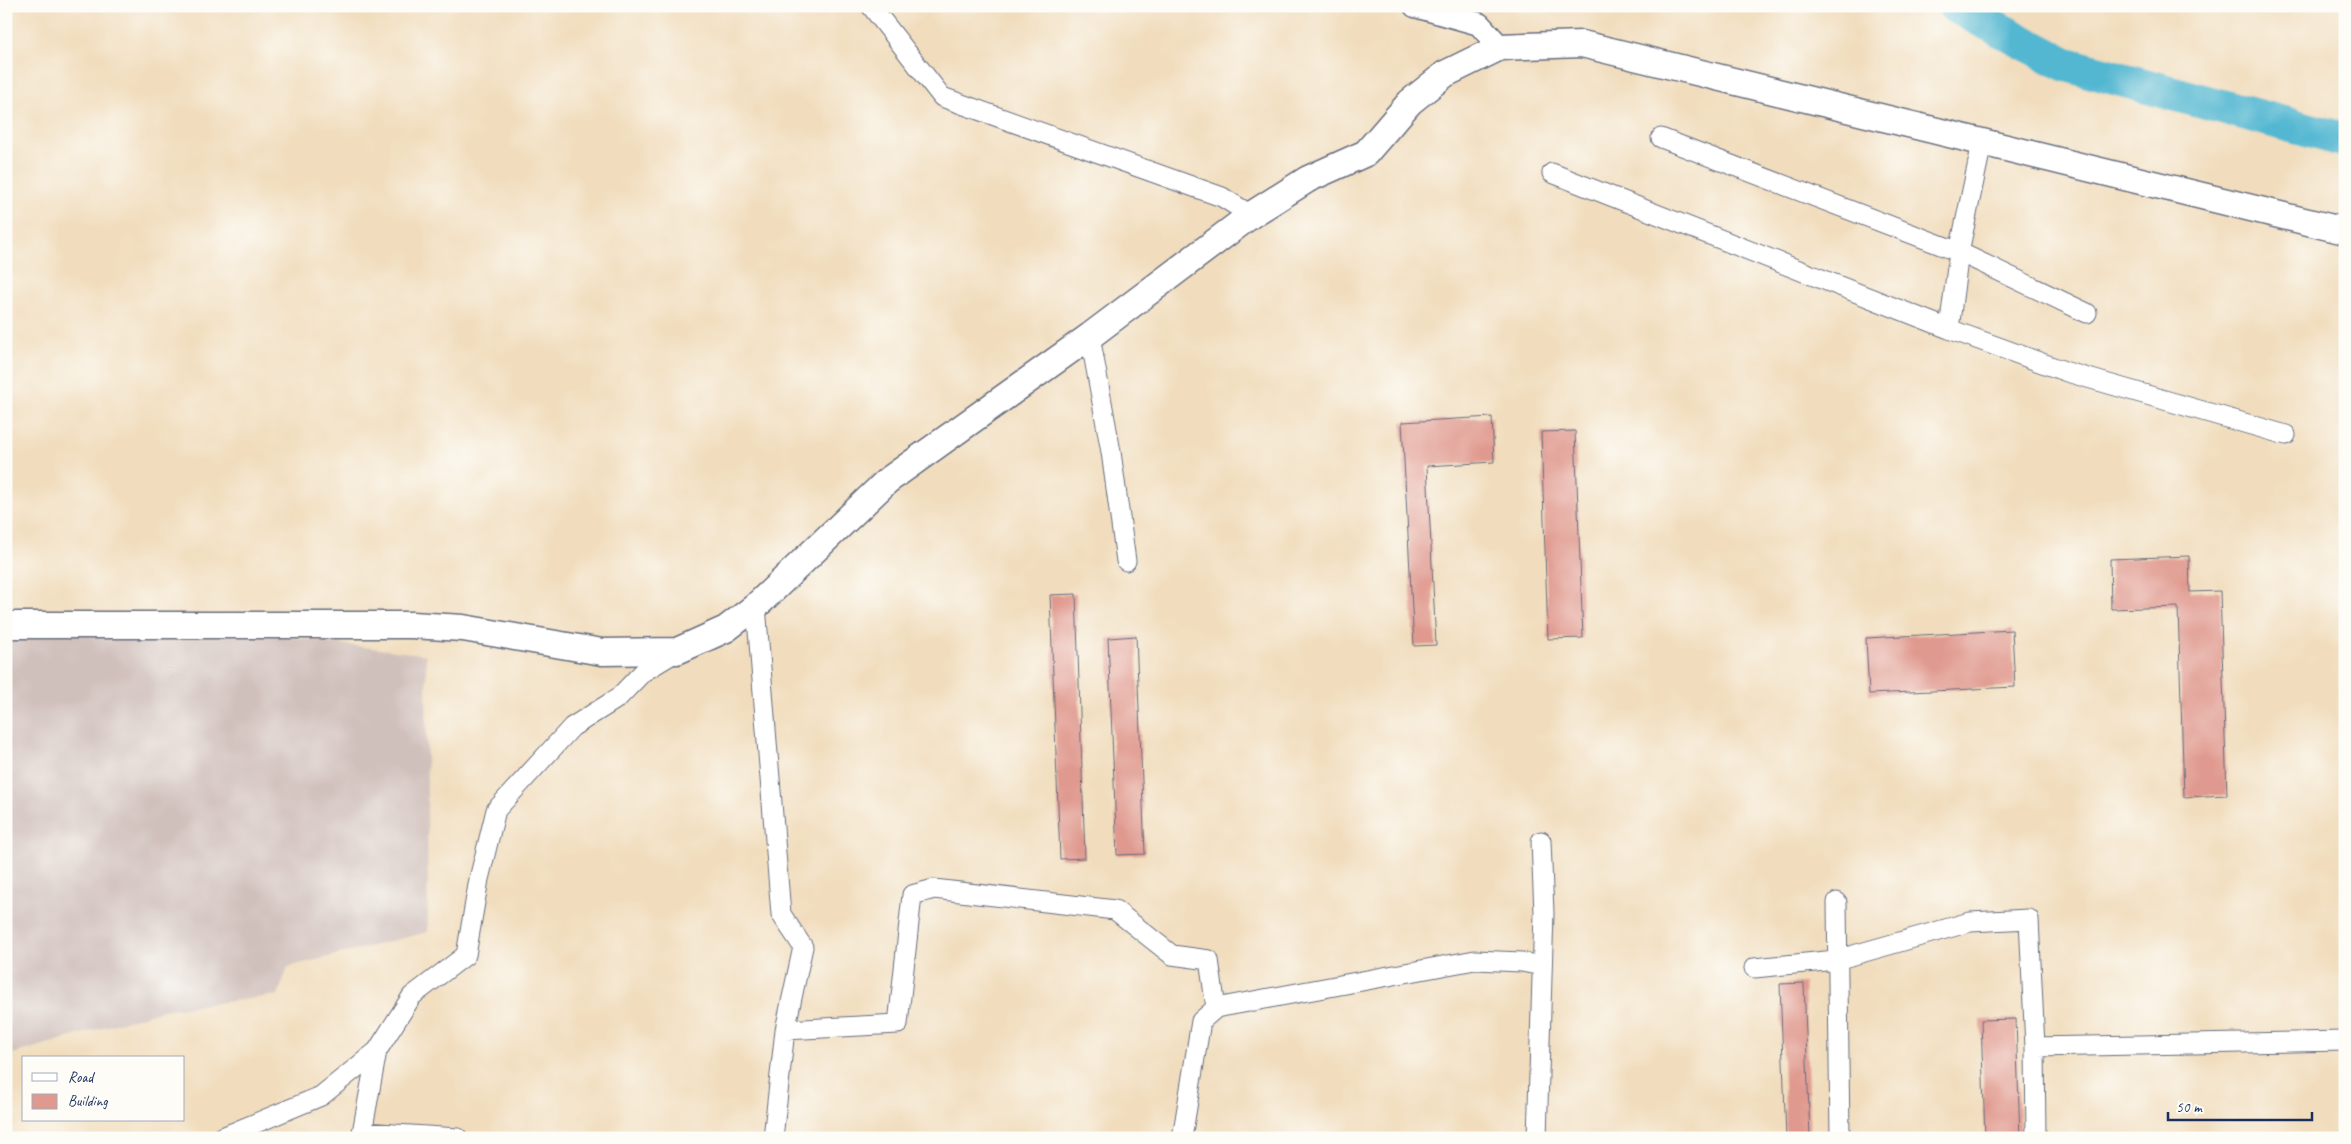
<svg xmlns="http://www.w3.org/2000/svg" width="2351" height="1144" viewBox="0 0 2351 1144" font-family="Caveat,sans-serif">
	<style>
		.industrial { fill: #d0c0bb }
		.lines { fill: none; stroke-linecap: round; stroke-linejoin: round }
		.river { stroke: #52b7d1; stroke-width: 35 }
		.building { fill: #e0998e }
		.minor-casing { stroke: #666c7f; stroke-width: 21 }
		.tertiary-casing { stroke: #666c7f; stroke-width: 25 }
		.secondary-casing { stroke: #666c7f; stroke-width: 29 }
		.minor { stroke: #fff; stroke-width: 19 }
		.tertiary { stroke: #fff; stroke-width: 22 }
		.secondary { stroke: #fff; stroke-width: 26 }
	</style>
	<rect width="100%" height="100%" fill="#fdfcf7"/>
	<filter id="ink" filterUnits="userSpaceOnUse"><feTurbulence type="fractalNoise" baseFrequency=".02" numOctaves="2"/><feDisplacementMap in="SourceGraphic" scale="10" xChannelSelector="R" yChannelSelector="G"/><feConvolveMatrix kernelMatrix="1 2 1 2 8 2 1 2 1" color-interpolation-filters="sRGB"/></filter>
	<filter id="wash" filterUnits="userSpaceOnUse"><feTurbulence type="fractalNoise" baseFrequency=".0096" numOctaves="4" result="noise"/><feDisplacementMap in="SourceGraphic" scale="20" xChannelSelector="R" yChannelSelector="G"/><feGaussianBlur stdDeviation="1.12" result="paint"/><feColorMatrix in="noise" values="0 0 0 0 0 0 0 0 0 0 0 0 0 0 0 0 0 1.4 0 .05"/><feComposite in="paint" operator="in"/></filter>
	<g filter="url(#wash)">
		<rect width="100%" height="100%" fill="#f1ddbd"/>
		<!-- industrial -->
		<path class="industrial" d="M 6,631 L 280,636 L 426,655 L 428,932 L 288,967 L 278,995 L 163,1010 L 6,1056 Z"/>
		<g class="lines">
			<!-- river -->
			<path class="river" d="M 1955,6 L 2065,64 L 2345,140"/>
		</g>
		<g id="blocks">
			<!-- building -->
			<path class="building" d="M 1492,417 L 1494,462 L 1427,466 L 1436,645 L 1414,646 L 1402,422 Z
				M 1575,431 L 1583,638 L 1548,639 L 1541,432 Z
				M 2189,556 L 2190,592 L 2220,591 L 2227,795 L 2184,797 L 2178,607 L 2111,609 L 2110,559 Z
				M 1076,594 L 1085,858 L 1060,859 L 1050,595 Z
				M 2012,630 L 2015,687 L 1869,694 L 1866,638 Z
				M 1136,636 L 1145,854 L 1117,855 L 1108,638 Z
				M 1804,983 L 1810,1138 L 1786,1138 L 1780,984 Z
				M 2016,1019 L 2020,1138 L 1985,1138 L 1981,1020 Z"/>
		</g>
	</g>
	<g filter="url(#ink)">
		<use href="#blocks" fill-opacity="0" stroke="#666c7f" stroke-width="1"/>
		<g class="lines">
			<!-- minor casing -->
			<g class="minor-casing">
				<path id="minor" d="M 871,6 L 942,97 L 1222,197 L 1251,215
					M 1661,138 L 1959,252 L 2087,313
					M 1552,173 L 1949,329 L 2067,372 L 2286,435
					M 1949,329 L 1959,252 L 1982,143
					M 1090,336 L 1111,452 L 1126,561
					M 756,606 L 781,914 L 803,947 L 785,1030 L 773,1138
					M 1837,902 L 1840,1138
					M 1754,968 L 1836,960 L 1970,922 L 2029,919 L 2035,1047 L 2036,1138
					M 785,1030 L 898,1024 L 912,895 L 934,889 L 1115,910 L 1172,955 L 1209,960 L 1216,1008
					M 2035,1047 L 2345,1041
					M 363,1132 L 458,1138
					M 220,1138 L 321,1096 L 377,1051
					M 361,1138 L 377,1051 L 412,996 L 466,955 L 479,879 L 496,810 L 572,727 L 618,698 L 643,672 L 676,652
					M 1182,1138 L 1201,1021 L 1216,1008 L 1475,960 L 1522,962 L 1542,966
					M 1537,1138 L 1544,913 L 1541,841"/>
			</g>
			<!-- tertiary casing -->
			<g class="tertiary-casing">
				<path id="tertiary" d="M 1415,6 L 1479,24 L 1500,47"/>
			</g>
			<!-- secondary casing -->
			<g class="secondary-casing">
				<path id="secondary" d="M 6,625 L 412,625 L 463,628 L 602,652 L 677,651 L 726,629 L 756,606 L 887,481 L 1090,336 L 1251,215 L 1308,179 L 1366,153 L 1410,102 L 1445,74 L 1500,47 L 1582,44 L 2345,231"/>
			</g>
			<!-- minor -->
			<use href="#minor" class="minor"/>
			<!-- tertiary -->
			<use href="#tertiary" class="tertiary"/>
			<!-- secondary -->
			<use href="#secondary" class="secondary"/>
		</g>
	</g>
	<!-- margin -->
	<rect width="2351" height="1144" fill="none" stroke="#fdfcf7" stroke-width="25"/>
	<!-- legend -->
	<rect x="22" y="1056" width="162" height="65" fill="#fdfcf7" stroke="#a3aaba"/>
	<rect x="32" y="1073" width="25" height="8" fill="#ffffff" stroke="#a3aaba"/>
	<text x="68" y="1082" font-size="15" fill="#1b2f5e">Road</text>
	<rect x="32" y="1094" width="25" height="15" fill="#e0998e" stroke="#a3aaba"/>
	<text x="68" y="1106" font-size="15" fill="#1b2f5e">Building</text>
	<!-- scale -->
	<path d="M2168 1112v8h144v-8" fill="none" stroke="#1b2f5e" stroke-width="2.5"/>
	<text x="2176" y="1112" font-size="15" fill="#1b2f5e" stroke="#fdfcf7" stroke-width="4" paint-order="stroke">50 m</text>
</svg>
